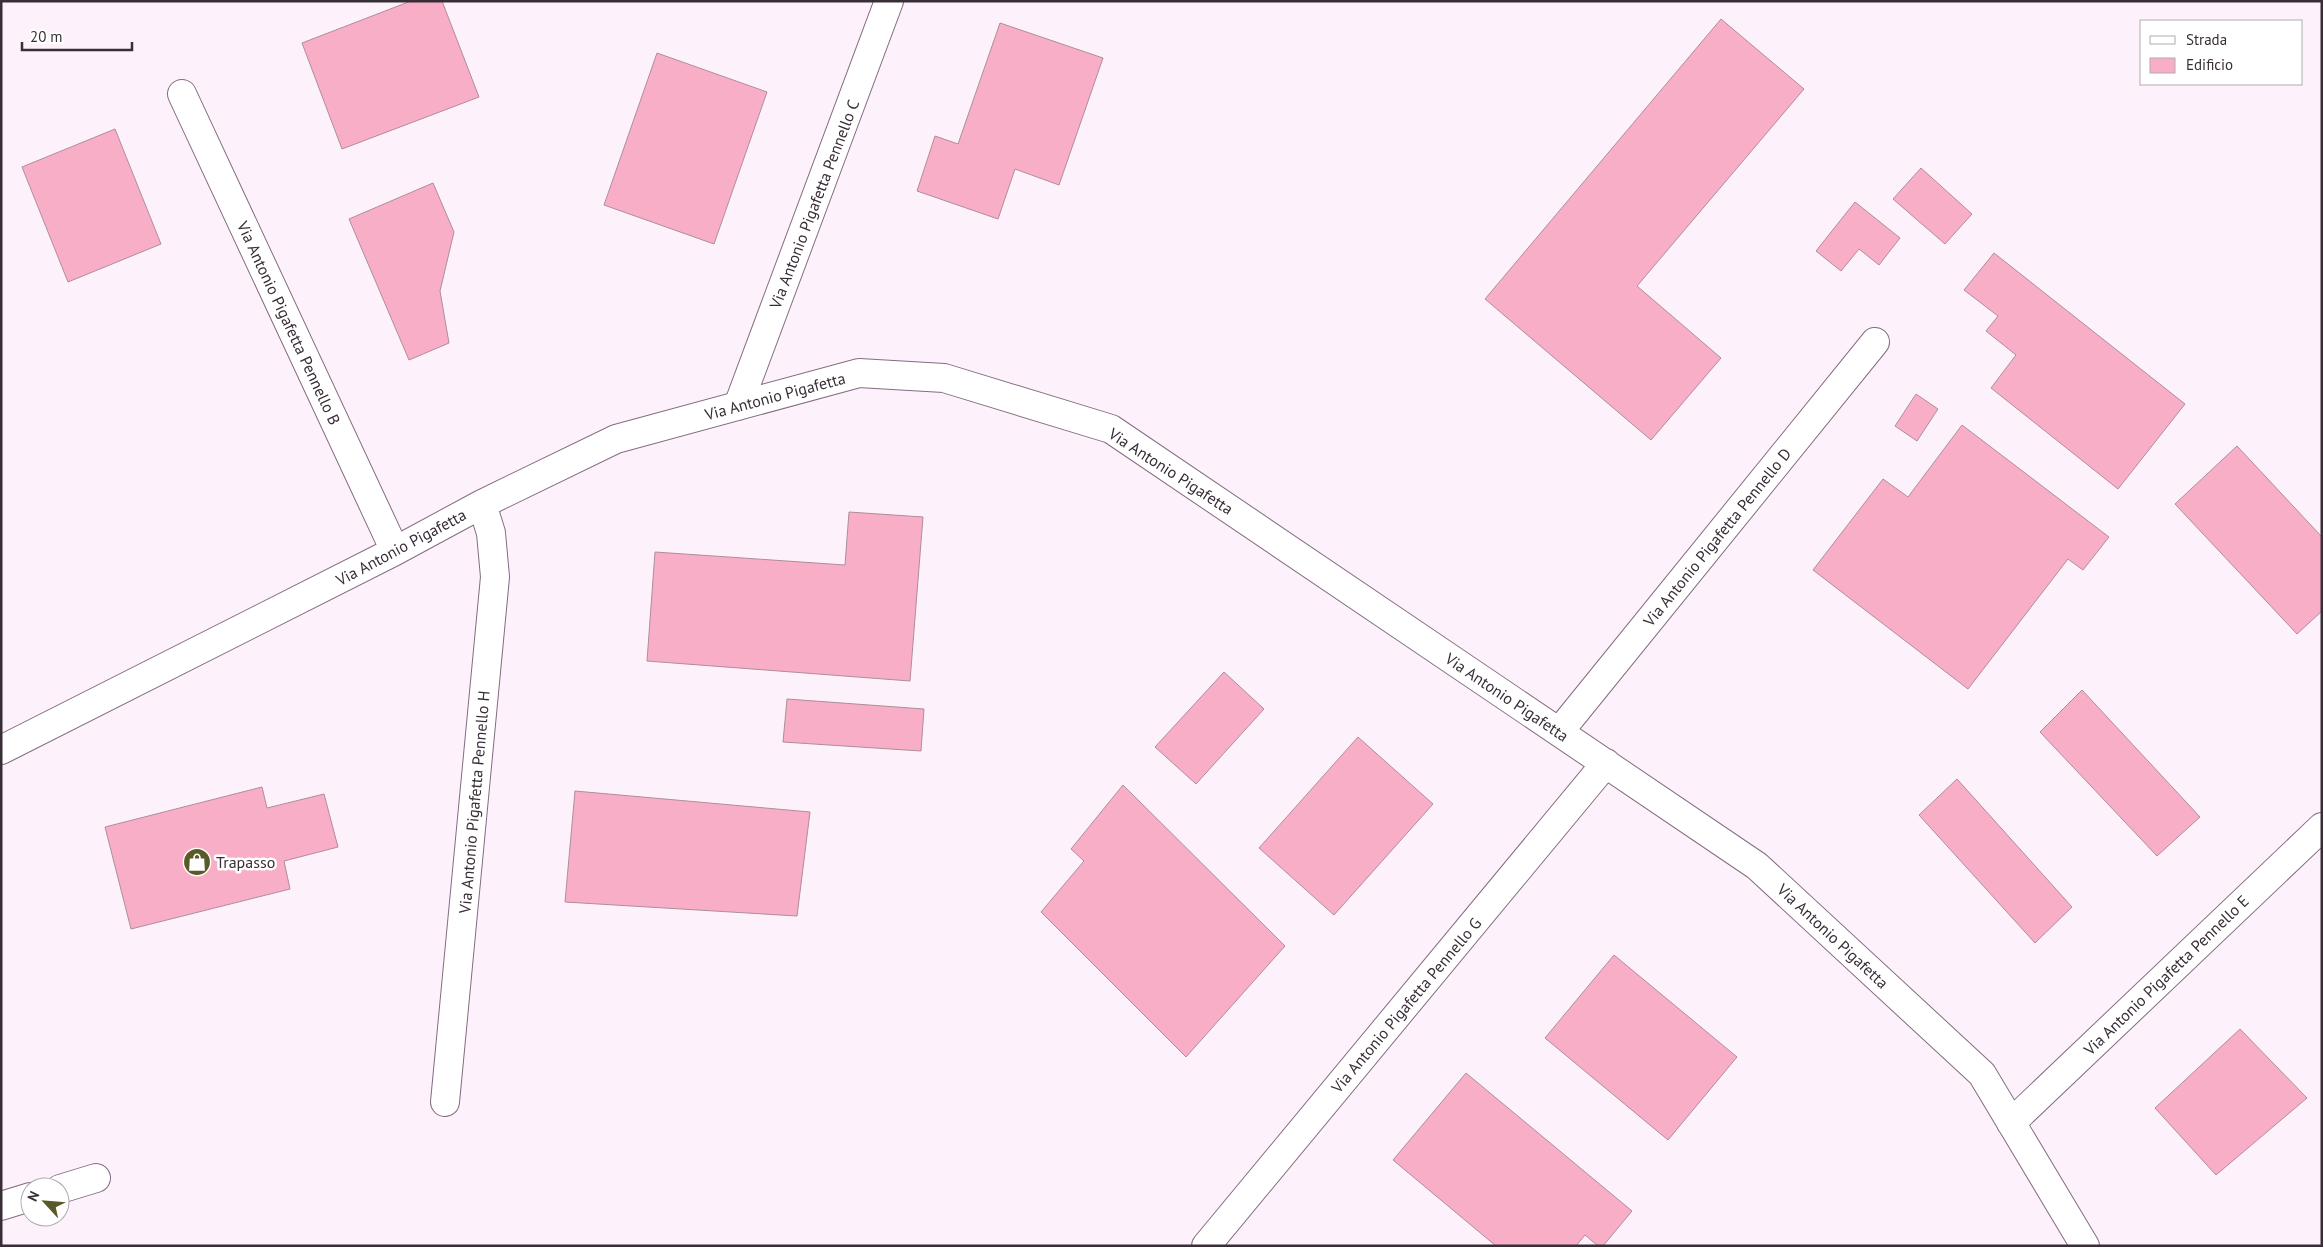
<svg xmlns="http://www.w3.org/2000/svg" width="2323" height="1247" viewBox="0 0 2323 1247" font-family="'PT Sans',sans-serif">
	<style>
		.building { fill: #f9aec7; stroke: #af8d98 }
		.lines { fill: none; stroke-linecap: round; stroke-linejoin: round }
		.minor-casing { stroke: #846c82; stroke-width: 30 }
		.minor { stroke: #fff; stroke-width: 28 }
		.labels { text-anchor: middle; stroke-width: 5; stroke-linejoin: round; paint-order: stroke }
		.street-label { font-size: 16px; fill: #382e37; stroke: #fff }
		.poi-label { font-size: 16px; fill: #382e37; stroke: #fff; text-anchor: start }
	</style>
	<rect width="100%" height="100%" fill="#fdf2fc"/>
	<!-- building -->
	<path class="building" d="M 411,1 L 442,1 L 479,97 L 342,149 L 302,43 Z
		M 1721,19 L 1804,89 L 1637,286 L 1721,358 L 1651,440 L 1485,299 Z
		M 1000,23 L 1103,58 L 1059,185 L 1015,169 L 998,219 L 917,191 L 935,136 L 958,144 Z
		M 657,53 L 767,92 L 714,244 L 604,205 Z
		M 115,129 L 161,244 L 68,282 L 22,167 Z
		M 1921,168 L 1972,214 L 1945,244 L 1893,199 Z
		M 433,183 L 454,232 L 440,291 L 449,343 L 409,360 L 349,219 Z
		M 1855,202 L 1900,238 L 1879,265 L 1859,249 L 1841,271 L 1816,251 Z
		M 1994,253 L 2185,404 L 2118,489 L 1991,388 L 2016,355 L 1986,331 L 1998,316 L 1964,290 Z
		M 1916,394 L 1938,409 L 1917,441 L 1895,426 Z
		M 1962,425 L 2109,537 L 2083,570 L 2068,559 L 1968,689 L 1813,570 L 1883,479 L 1908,497 Z
		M 2237,446 L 2322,537 L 2322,611 L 2297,634 L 2175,504 Z
		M 849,512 L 923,517 L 910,681 L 647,661 L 655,552 L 845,565 Z
		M 1224,672 L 1264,709 L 1196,784 L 1155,747 Z
		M 2082,690 L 2200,817 L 2157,856 L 2040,732 Z
		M 787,699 L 924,709 L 921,751 L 783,742 Z
		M 1358,737 L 1433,804 L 1334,915 L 1259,848 Z
		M 1957,779 L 2072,907 L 2035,943 L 1919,815 Z
		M 1123,785 L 1285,946 L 1186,1057 L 1041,912 L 1084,861 L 1071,849 Z
		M 262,787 L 267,808 L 324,794 L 338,847 L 284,861 L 290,889 L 131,929 L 105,827 Z
		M 575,791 L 810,812 L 797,916 L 565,902 Z
		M 1614,955 L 1737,1057 L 1668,1140 L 1545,1038 Z
		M 2240,1029 L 2307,1098 L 2216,1175 L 2155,1108 Z
		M 1466,1073 L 1632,1211 L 1603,1246 L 1598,1246 L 1585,1235 L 1576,1246 L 1496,1246 L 1393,1160 Z"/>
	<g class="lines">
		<!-- minor casing -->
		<g class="minor-casing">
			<path id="minor" d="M 182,94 L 395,551
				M 738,406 L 889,1
				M 1559,732 L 1875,342
				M 1,750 L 395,551 L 482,504 L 616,439 L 859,373 L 944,378 L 1111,429 L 1757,866 L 1982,1074 L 2085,1246
				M 445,1102 L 495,577 L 491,533 L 482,504
				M 2011,1123 L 2322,827
				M 60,1189 L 96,1178
				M 1,1206 L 30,1197
				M 1206,1246 L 1606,763"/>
		</g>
		<!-- minor -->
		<use href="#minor" class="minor"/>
	</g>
	<!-- icons -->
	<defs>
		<g id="shop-disc" transform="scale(1.4375)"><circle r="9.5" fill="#595a27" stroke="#fff"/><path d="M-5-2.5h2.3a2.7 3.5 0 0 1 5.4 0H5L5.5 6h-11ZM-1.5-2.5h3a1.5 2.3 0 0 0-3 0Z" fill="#fff"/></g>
	</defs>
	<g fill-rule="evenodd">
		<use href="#shop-disc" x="197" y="862"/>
	</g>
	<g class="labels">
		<!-- street labels -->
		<g class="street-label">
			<text transform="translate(814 204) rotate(-69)" y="6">Via Antonio Pigafetta Pennello C</text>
			<text transform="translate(289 323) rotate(65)" y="6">Via Antonio Pigafetta Pennello B</text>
			<text transform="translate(775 396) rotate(-15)" y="6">Via Antonio Pigafetta</text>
			<text transform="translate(1171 471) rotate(33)" y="6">Via Antonio Pigafetta</text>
			<text transform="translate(1717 537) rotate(-51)" y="6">Via Antonio Pigafetta Pennello D</text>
			<text transform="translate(401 547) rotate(-28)" y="6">Via Antonio Pigafetta</text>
			<text transform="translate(1507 697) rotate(34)" y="6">Via Antonio Pigafetta</text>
			<text transform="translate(474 802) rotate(-85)" y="6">Via Antonio Pigafetta Pennello H</text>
			<text transform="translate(1833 936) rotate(43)" y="6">Via Antonio Pigafetta</text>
			<text transform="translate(2166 975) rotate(-44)" y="6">Via Antonio Pigafetta Pennello E</text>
			<text transform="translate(1406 1005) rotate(-50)" y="6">Via Antonio Pigafetta Pennello G</text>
		</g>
		<!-- poi labels -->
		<g class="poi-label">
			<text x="216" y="868">Trapasso</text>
		</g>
	</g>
	<!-- border -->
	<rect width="2323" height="1247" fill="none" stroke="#382e37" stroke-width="5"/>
	<!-- legend -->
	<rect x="2140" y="20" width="162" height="65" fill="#ffffff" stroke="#afabaf"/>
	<rect x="2150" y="36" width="25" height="8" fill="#ffffff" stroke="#afabaf"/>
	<text x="2186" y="45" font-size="15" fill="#382e37">Strada</text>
	<rect x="2150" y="58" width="25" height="15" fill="#f9aec7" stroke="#afabaf"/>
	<text x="2186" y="70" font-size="15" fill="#382e37">Edificio</text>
	<!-- north arrow -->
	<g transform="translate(45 1202) rotate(296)"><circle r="24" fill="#ffffff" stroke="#afabaf"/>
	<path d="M0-4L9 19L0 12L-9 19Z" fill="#595a27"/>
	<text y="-8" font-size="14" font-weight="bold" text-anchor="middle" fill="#382e37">N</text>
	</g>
	<!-- scale -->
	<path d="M22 42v8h110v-8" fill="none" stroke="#382e37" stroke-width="2.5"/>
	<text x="30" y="42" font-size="15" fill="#382e37" stroke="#ffffff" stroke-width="4" paint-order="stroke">20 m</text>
</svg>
